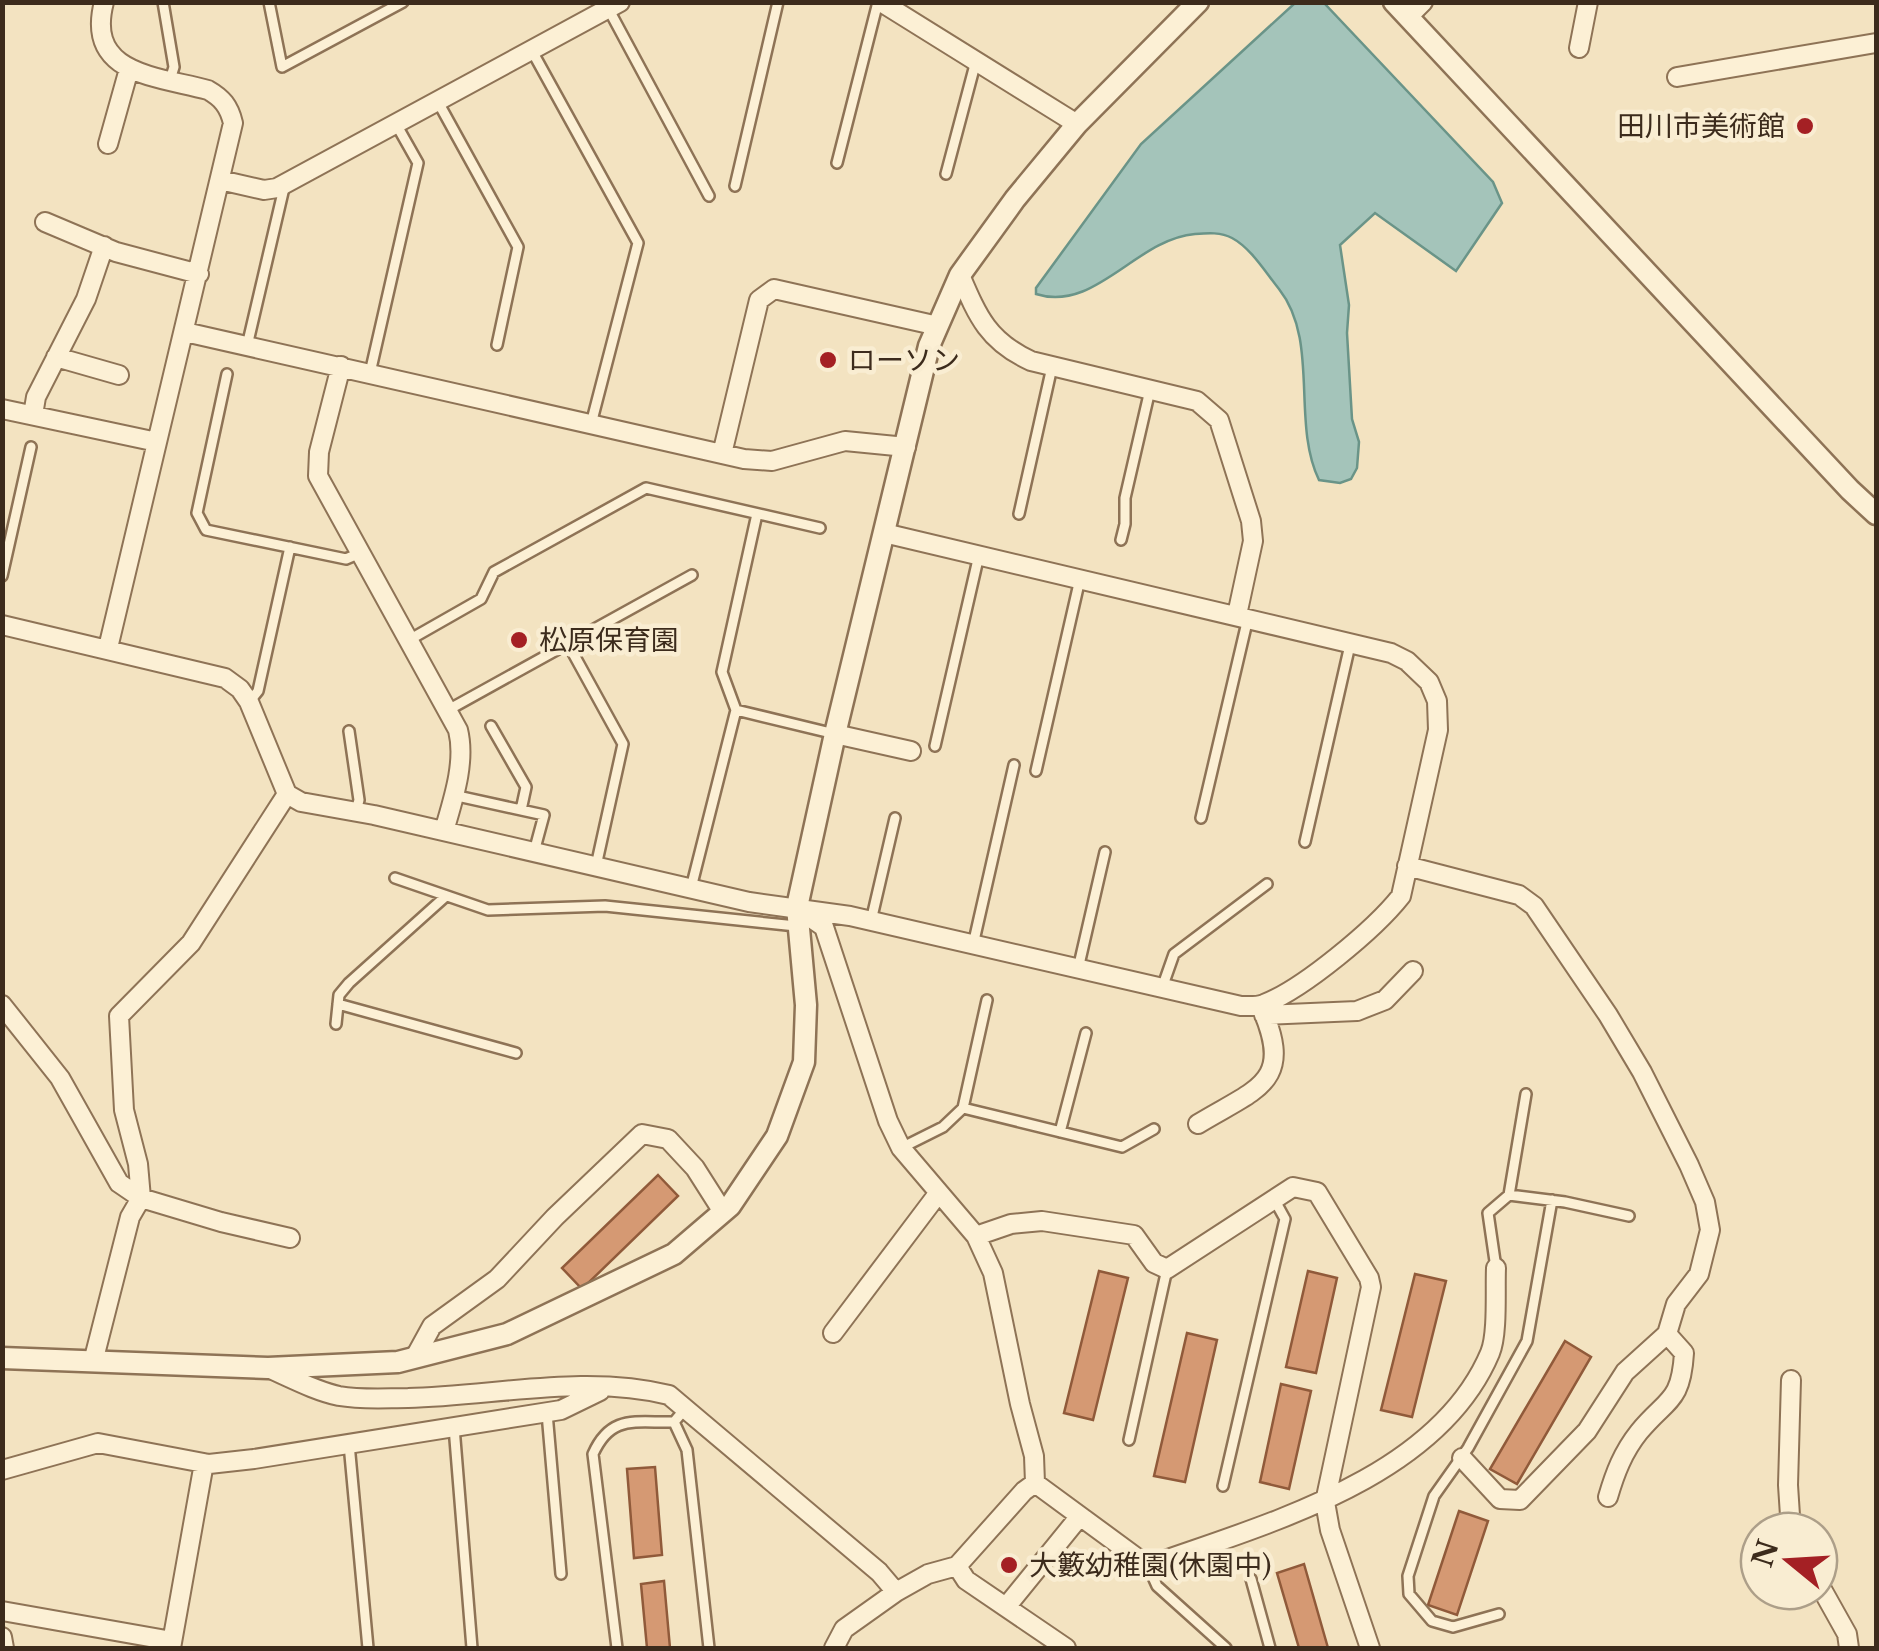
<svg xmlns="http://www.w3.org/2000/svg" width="1879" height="1651" viewBox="0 0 1879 1651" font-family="'Libre Baskerville','Noto Sans JP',serif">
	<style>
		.water { fill: #a4c4ba; stroke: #6a9488; stroke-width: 2.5 }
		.building { fill: #d59973; stroke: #905a3a; stroke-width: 2.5 }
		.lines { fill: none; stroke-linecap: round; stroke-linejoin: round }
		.service-casing { stroke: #8e7356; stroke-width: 14 }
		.minor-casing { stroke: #8e7356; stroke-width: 22 }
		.tertiary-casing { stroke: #8e7356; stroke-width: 25 }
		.service { stroke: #fcf0d5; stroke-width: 9 }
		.minor { stroke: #fcf0d5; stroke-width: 18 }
		.tertiary { stroke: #fcf0d5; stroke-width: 20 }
		.poi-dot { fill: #a42024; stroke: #f9edd2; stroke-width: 4 }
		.labels { text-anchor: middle; stroke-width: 9; stroke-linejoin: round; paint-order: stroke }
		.poi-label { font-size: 28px; fill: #3c2b1c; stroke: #f9edd2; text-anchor: start }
	</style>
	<rect width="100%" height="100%" fill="#f3e3c1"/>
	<!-- water -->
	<path class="water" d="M 1295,3 L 1324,3 L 1493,182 L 1502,203 L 1456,271 L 1375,213 L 1340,245 L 1349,305 L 1347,333 L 1352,419 L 1359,442 L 1357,468 L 1351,479 L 1340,483 L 1319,480 C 1291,422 1320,341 1279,289 C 1266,273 1251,248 1232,238 C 1221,232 1208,233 1195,234 C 1136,239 1095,313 1036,294 L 1036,288 L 1141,144 Z"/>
	<!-- building -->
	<path class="building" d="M 658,1175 L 678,1196 L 582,1289 L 562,1268 Z
		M 1099,1271 L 1128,1278 L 1093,1420 L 1064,1413 Z
		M 1308,1271 L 1337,1278 L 1316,1373 L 1286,1367 Z
		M 1415,1274 L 1446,1281 L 1412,1417 L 1381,1410 Z
		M 1187,1333 L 1217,1340 L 1185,1482 L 1154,1476 Z
		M 1565,1341 L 1591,1357 L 1517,1484 L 1490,1469 Z
		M 1281,1384 L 1311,1391 L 1289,1489 L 1260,1482 Z
		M 655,1467 L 662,1555 L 634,1558 L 627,1469 Z
		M 1459,1511 L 1488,1521 L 1457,1615 L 1428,1605 Z
		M 1304,1564 L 1328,1648 L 1299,1648 L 1277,1573 Z
		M 664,1581 L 670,1648 L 647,1648 L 641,1584 Z"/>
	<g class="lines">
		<!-- service casing -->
		<g class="service-casing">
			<path id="service" d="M 163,2 L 174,67 L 170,80
				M 269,2 L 282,67 L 403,2
				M 609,10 L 709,196
				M 532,51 L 638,243 L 591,424
				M 438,102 L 518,247 L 497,345
				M 837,163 L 878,2
				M 946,174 L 976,61
				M 735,186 L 778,2
				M 247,346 L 284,188
				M 370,373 L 418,163 L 396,124
				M 227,374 L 197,513 L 206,530 L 346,559 L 360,553
				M 1019,514 L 1052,367
				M 1121,540 L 1125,524 L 1125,498 L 1150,390
				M 2,576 L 31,447
				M 409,640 L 481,599 L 494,572 L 646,488 L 820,528
				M 568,644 L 623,744 L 596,866
				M 249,702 L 258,691 L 290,547
				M 448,710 L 692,575
				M 736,710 L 835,734
				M 491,726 L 526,787 L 521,810
				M 349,731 L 359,800 L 356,811
				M 935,746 L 979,555
				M 1036,771 L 1080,579
				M 453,795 L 544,815 L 534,852
				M 1201,818 L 1248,618
				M 1305,842 L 1350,645
				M 395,878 L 488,910 L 605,906 L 796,926
				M 691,888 L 736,710 L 722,672 L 757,514
				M 871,921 L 895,818
				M 973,945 L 1014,765
				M 1078,969 L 1105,852
				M 1162,988 L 1174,954 L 1267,884
				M 338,1004 L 516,1053
				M 336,1024 L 339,995 L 349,983 L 446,896
				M 963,1108 L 1122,1147 L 1154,1129
				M 1060,1132 L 1086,1033
				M 901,1148 L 943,1127 L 963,1108 L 987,1000
				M 1509,1195 L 1526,1094
				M 1496,1268 L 1488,1213 L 1509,1195 L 1565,1202 L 1629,1216
				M 547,1413 L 561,1574
				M 674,1422 L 687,1450 L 709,1648
				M 454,1427 L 472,1648
				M 1129,1440 L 1167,1269
				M 349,1444 L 368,1648
				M 1223,1486 L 1285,1219 L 1274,1199
				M 1148,1566 L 1157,1586 L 1226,1648
				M 1251,1579 L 1270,1648
				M 1499,1614 L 1453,1627 L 1432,1621 L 1409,1594 L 1408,1576 L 1434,1496 L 1468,1448 L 1527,1341 L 1552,1200
				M 617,1648 L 593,1454 C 611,1414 635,1423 674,1422 L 685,1409"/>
		</g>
		<!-- minor casing -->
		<g class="minor-casing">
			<path id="minor" d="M 104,2 C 85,75 157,76 208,90 C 222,98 229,106 233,123 L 108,648
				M 881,2 L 1077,124
				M 1408,17 L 1423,2
				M 1579,48 L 1588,2
				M 1677,77 L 1876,43
				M 108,144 L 129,69
				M 220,180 L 264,190 L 277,188 L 620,2
				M 45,222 L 116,252 L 199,274
				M 960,275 C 978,317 988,341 1031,361 L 1197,401 L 1219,420 L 1251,521 L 1253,541 L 1237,615
				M 185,332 L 744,459 L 772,461 L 845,441 L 906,447
				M 56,357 L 119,375
				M 341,366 L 319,452 L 318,476 L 458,730 C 466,762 453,800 444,831
				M 2,409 L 157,442
				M 33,415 L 36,397 L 86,299 L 104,246
				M 722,454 L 759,300 L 774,289 L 938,326
				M 2,625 L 225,678 L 240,689 L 249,702 L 287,794 L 301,802 L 374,815 L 749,902 L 850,916 L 1241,1006 C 1249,1006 1257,1007 1264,1004 C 1303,989 1375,929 1401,896 L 1438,730 L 1437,701 L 1429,682 L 1407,661 L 1391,653 L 884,533
				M 835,734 L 911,751
				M 1407,866 L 1519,895 L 1534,906 L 1608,1015 L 1642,1072 L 1689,1165 L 1705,1202 L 1710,1230 L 1699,1274 L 1676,1304 L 1667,1334 L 1625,1372 L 1587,1431 L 1520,1500 L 1500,1499 L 1462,1458
				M 801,911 L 824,927 L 888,1121 L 901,1148 L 976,1236 L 993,1273 L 1020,1404 L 1034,1456 L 1035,1483
				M 2,1005 L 60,1078 L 119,1183 L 141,1198 L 221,1222 L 290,1238
				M 1264,1015 L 1357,1011 L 1385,1000 L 1413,971
				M 1198,1124 C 1257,1088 1295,1083 1261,1007
				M 976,1236 L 1011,1224 L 1042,1221 L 1134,1235 L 1154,1263 L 1167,1269 L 1293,1187 L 1317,1192 L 1369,1278 L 1371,1287 L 1325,1502 L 1330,1530 L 1370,1648
				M 833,1333 L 937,1195
				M 415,1357 L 432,1326 L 497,1279 L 555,1217 L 642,1134 L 668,1139 L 695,1168 L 723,1212
				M 93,1362 L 130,1217 L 141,1198 L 138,1164 L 124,1110 L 119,1016 L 191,943 L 287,794
				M 268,1368 C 291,1378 315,1391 339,1396 C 362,1400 386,1398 408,1398 C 494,1396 585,1374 669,1395 L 879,1572 L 896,1592
				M 1791,1380 L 1788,1485 L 1791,1531
				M 2,1470 L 98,1443 L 209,1464 L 254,1459 L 561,1410 L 600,1391
				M 1035,1483 L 1148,1566 C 1265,1524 1437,1479 1490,1353 C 1498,1334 1495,1290 1496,1268
				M 1608,1497 C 1615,1473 1623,1452 1639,1432 C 1667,1398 1681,1403 1684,1353 L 1667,1334
				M 957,1566 L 966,1580 L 1066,1648
				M 1819,1584 L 1847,1634 L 1849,1648
				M 1006,1607 L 1080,1516
				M 2,1611 L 172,1641
				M 2,1637 L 4,1648
				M 171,1648 L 204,1463
				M 834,1648 L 844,1629 L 896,1592 L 928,1574 L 957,1566 L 1024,1491 L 1035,1483"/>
		</g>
		<!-- tertiary casing -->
		<g class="tertiary-casing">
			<path id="tertiary" d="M 1394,2 L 1850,490 L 1876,514
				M 2,1358 L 268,1368 L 398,1362 L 507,1334 L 674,1254 L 730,1206 L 777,1136 L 804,1062 L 806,1005 L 797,907 L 835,734 L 929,346 L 960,275 L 1015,199 L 1077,124 L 1198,2"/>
		</g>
		<!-- service -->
		<use href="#service" class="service"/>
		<!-- minor -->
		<use href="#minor" class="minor"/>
		<!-- tertiary -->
		<use href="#tertiary" class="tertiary"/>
	</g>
	<!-- markers -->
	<g class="poi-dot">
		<circle cx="1805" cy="126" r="10"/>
		<circle cx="828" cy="360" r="10"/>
		<circle cx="519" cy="640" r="10"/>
		<circle cx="1009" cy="1565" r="10"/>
	</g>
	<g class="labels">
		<!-- poi labels -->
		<g class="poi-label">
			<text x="1785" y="136" text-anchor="end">田川市美術館</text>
			<text x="848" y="370">ローソン</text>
			<text x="539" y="650">松原保育園</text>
			<text x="1029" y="1575">大籔幼稚園(休園中)</text>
		</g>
	</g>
	<!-- border -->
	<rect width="1879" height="1651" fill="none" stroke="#3c2b1c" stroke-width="10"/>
	<!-- north arrow -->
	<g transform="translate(1789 1561) rotate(288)"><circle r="48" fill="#f9edd2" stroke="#ad9f89" stroke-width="2.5"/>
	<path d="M0-8L18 38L0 25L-18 38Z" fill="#a42024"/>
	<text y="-15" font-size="28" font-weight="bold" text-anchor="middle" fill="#3c2b1c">N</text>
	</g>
</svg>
